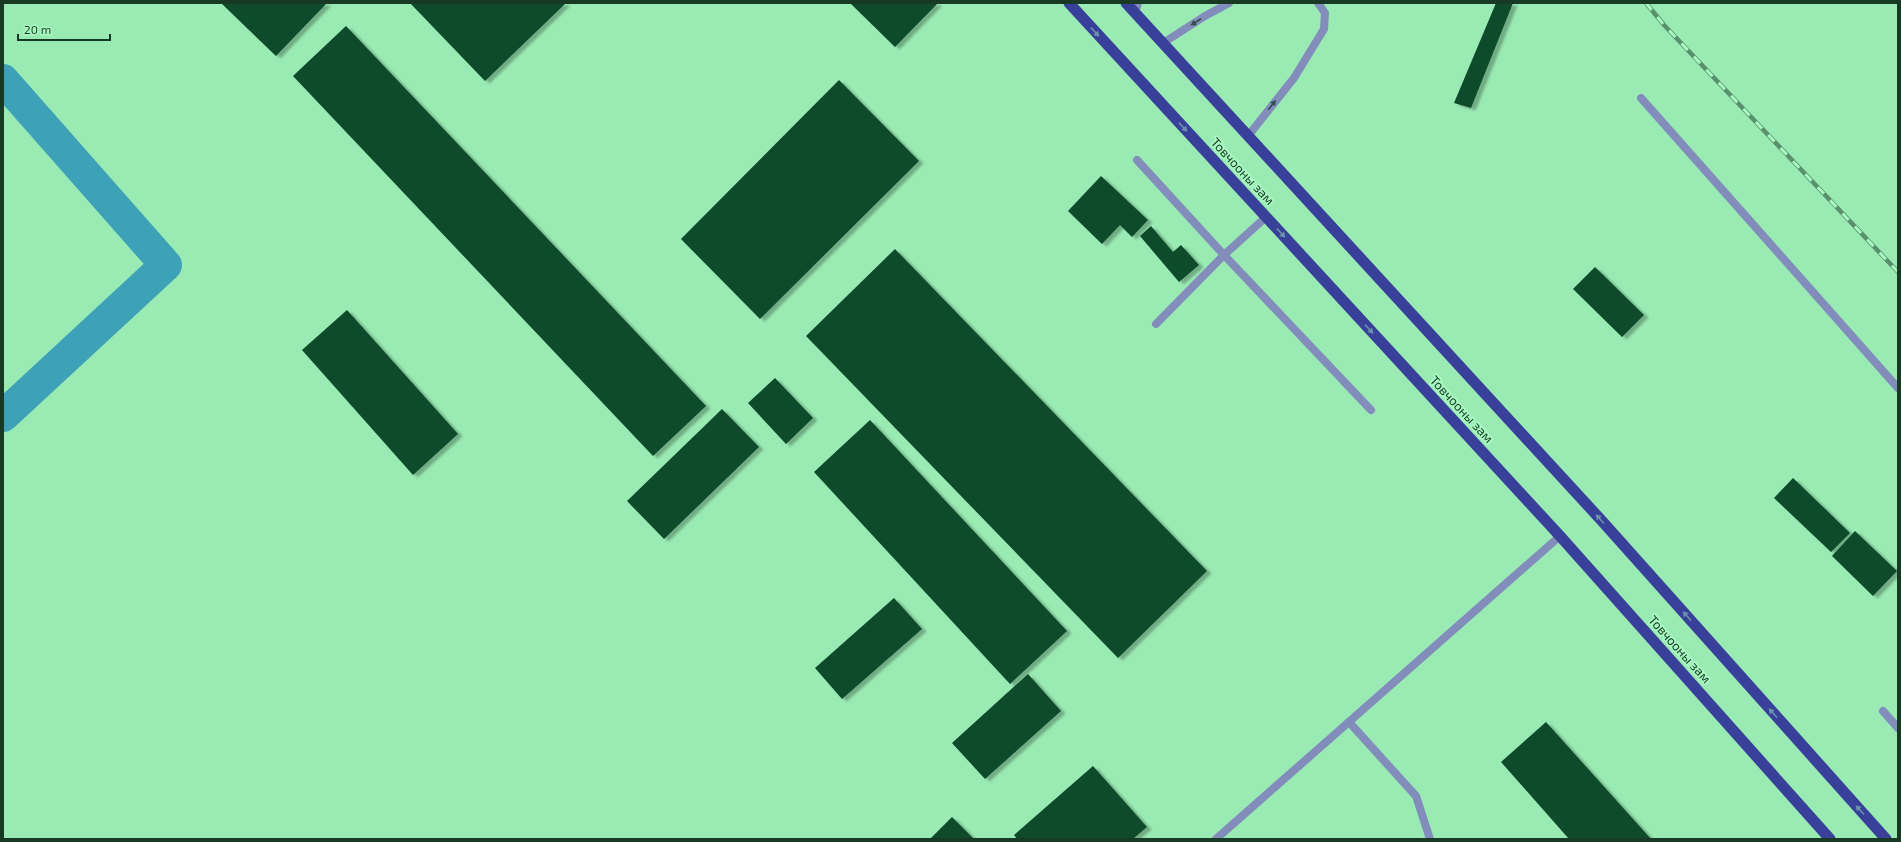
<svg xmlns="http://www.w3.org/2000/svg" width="1901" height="842" viewBox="0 0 1901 842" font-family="'Exo 2',sans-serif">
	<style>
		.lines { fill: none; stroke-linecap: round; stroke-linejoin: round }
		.canal { stroke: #3da2b7; stroke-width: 32 }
		.building { fill: #094c29; filter: url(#shadow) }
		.service { stroke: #828dbb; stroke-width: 8 }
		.minor { stroke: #828dbb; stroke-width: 8 }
		.trunk { stroke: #38409a; stroke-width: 11 }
		.rail-casing { stroke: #59916c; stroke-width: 4.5 }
		.rail { stroke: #a7f8c1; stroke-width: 3; stroke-dasharray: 9; stroke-linecap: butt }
		.oneway { fill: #324e4a }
		.oneway2 { fill: #6a93ac }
		.labels { text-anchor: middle; stroke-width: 4; stroke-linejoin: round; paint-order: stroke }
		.street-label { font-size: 13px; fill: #183924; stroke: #a7f8c1 }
	</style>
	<defs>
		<filter id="shadow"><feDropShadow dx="4.5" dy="2.5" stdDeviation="1" flood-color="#0004"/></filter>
	</defs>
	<rect width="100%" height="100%" fill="#9aeab4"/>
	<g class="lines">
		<!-- canal -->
		<path class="canal" d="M 3,80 L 166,265 L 3,416"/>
	</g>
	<!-- building -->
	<path class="building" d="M 221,3 L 327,3 L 276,56 Z
		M 410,3 L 566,3 L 485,81 Z
		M 850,3 L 938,3 L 895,47 Z
		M 1496,3 L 1513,3 L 1471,108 L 1454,103 Z
		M 346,26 L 706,406 L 653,456 L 293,76 Z
		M 839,80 L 919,161 L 760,319 L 681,239 Z
		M 1101,176 L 1148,220 L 1132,237 L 1120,225 L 1102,244 L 1068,211 Z
		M 1151,226 L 1173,252 L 1181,245 L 1199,265 L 1179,282 L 1140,236 Z
		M 895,249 L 1207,571 L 1118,658 L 806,336 Z
		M 1595,267 L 1644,315 L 1622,337 L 1573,289 Z
		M 347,310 L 458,434 L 413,475 L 302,350 Z
		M 775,378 L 813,418 L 786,444 L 748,403 Z
		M 722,409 L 759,447 L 664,539 L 627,501 Z
		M 870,420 L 1067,631 L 1010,684 L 814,472 Z
		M 1793,478 L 1850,533 L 1831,552 L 1774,498 Z
		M 1855,531 L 1897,571 L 1873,596 L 1832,556 Z
		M 894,598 L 922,629 L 842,699 L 815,668 Z
		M 1028,674 L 1061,711 L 985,779 L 952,743 Z
		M 1546,722 L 1651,839 L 1569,839 L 1501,762 Z
		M 1093,766 L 1147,827 L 1133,839 L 1017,839 L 1014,835 Z
		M 952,817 L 974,839 L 930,839 Z"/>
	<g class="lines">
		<!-- service -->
		<path class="service" d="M 1135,13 L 1138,3
			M 1163,43 L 1205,16 L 1229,3
			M 1641,98 L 1898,388
			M 1248,136 L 1294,78 L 1324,29 L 1325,13 L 1318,3
			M 1137,160 L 1224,255 L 1266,217
			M 1156,324 L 1224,255 L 1371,410
			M 1883,711 L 1898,728
			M 1349,722 L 1416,796 L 1430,839"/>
		<!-- minor -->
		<path class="minor" d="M 1216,839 L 1560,536"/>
		<!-- trunk -->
		<path class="trunk" d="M 1069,3 L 1560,536 L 1830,839
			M 1126,3 L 1602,521 L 1886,839"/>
		<!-- rail casing -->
		<g class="rail-casing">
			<path id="rail" d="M 1646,3 L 1664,25 L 1898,272"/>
		</g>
		<!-- rail -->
		<use href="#rail" class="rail"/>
	</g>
	<!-- one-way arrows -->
	<defs><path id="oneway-solid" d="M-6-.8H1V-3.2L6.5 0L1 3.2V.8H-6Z"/></defs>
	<g class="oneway">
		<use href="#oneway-solid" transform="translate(1196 22) rotate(147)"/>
		<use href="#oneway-solid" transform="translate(1272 105) rotate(-52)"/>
	</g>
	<g class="oneway2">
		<use href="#oneway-solid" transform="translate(1095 32) rotate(47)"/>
		<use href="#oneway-solid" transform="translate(1183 127) rotate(47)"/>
		<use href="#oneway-solid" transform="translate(1281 233) rotate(47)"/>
		<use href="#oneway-solid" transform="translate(1369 329) rotate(47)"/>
		<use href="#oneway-solid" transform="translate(1600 519) rotate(-132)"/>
		<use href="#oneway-solid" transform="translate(1687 616) rotate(-132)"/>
		<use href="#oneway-solid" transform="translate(1773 713) rotate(-132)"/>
		<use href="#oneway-solid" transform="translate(1860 810) rotate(-132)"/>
	</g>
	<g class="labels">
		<!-- street labels -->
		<g class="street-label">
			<text transform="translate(1243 171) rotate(47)" y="5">Товчооны зам</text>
			<text transform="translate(1462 409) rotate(47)" y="5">Товчооны зам</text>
			<text transform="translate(1680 649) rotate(48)" y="5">Товчооны зам</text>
		</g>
	</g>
	<!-- border -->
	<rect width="1901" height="842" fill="none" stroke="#183924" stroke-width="8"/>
	<!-- scale -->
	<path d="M18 34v6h92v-6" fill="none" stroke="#183924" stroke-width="2"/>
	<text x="24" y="34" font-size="12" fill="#183924" stroke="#a7f8c1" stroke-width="3" paint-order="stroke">20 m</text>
</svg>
